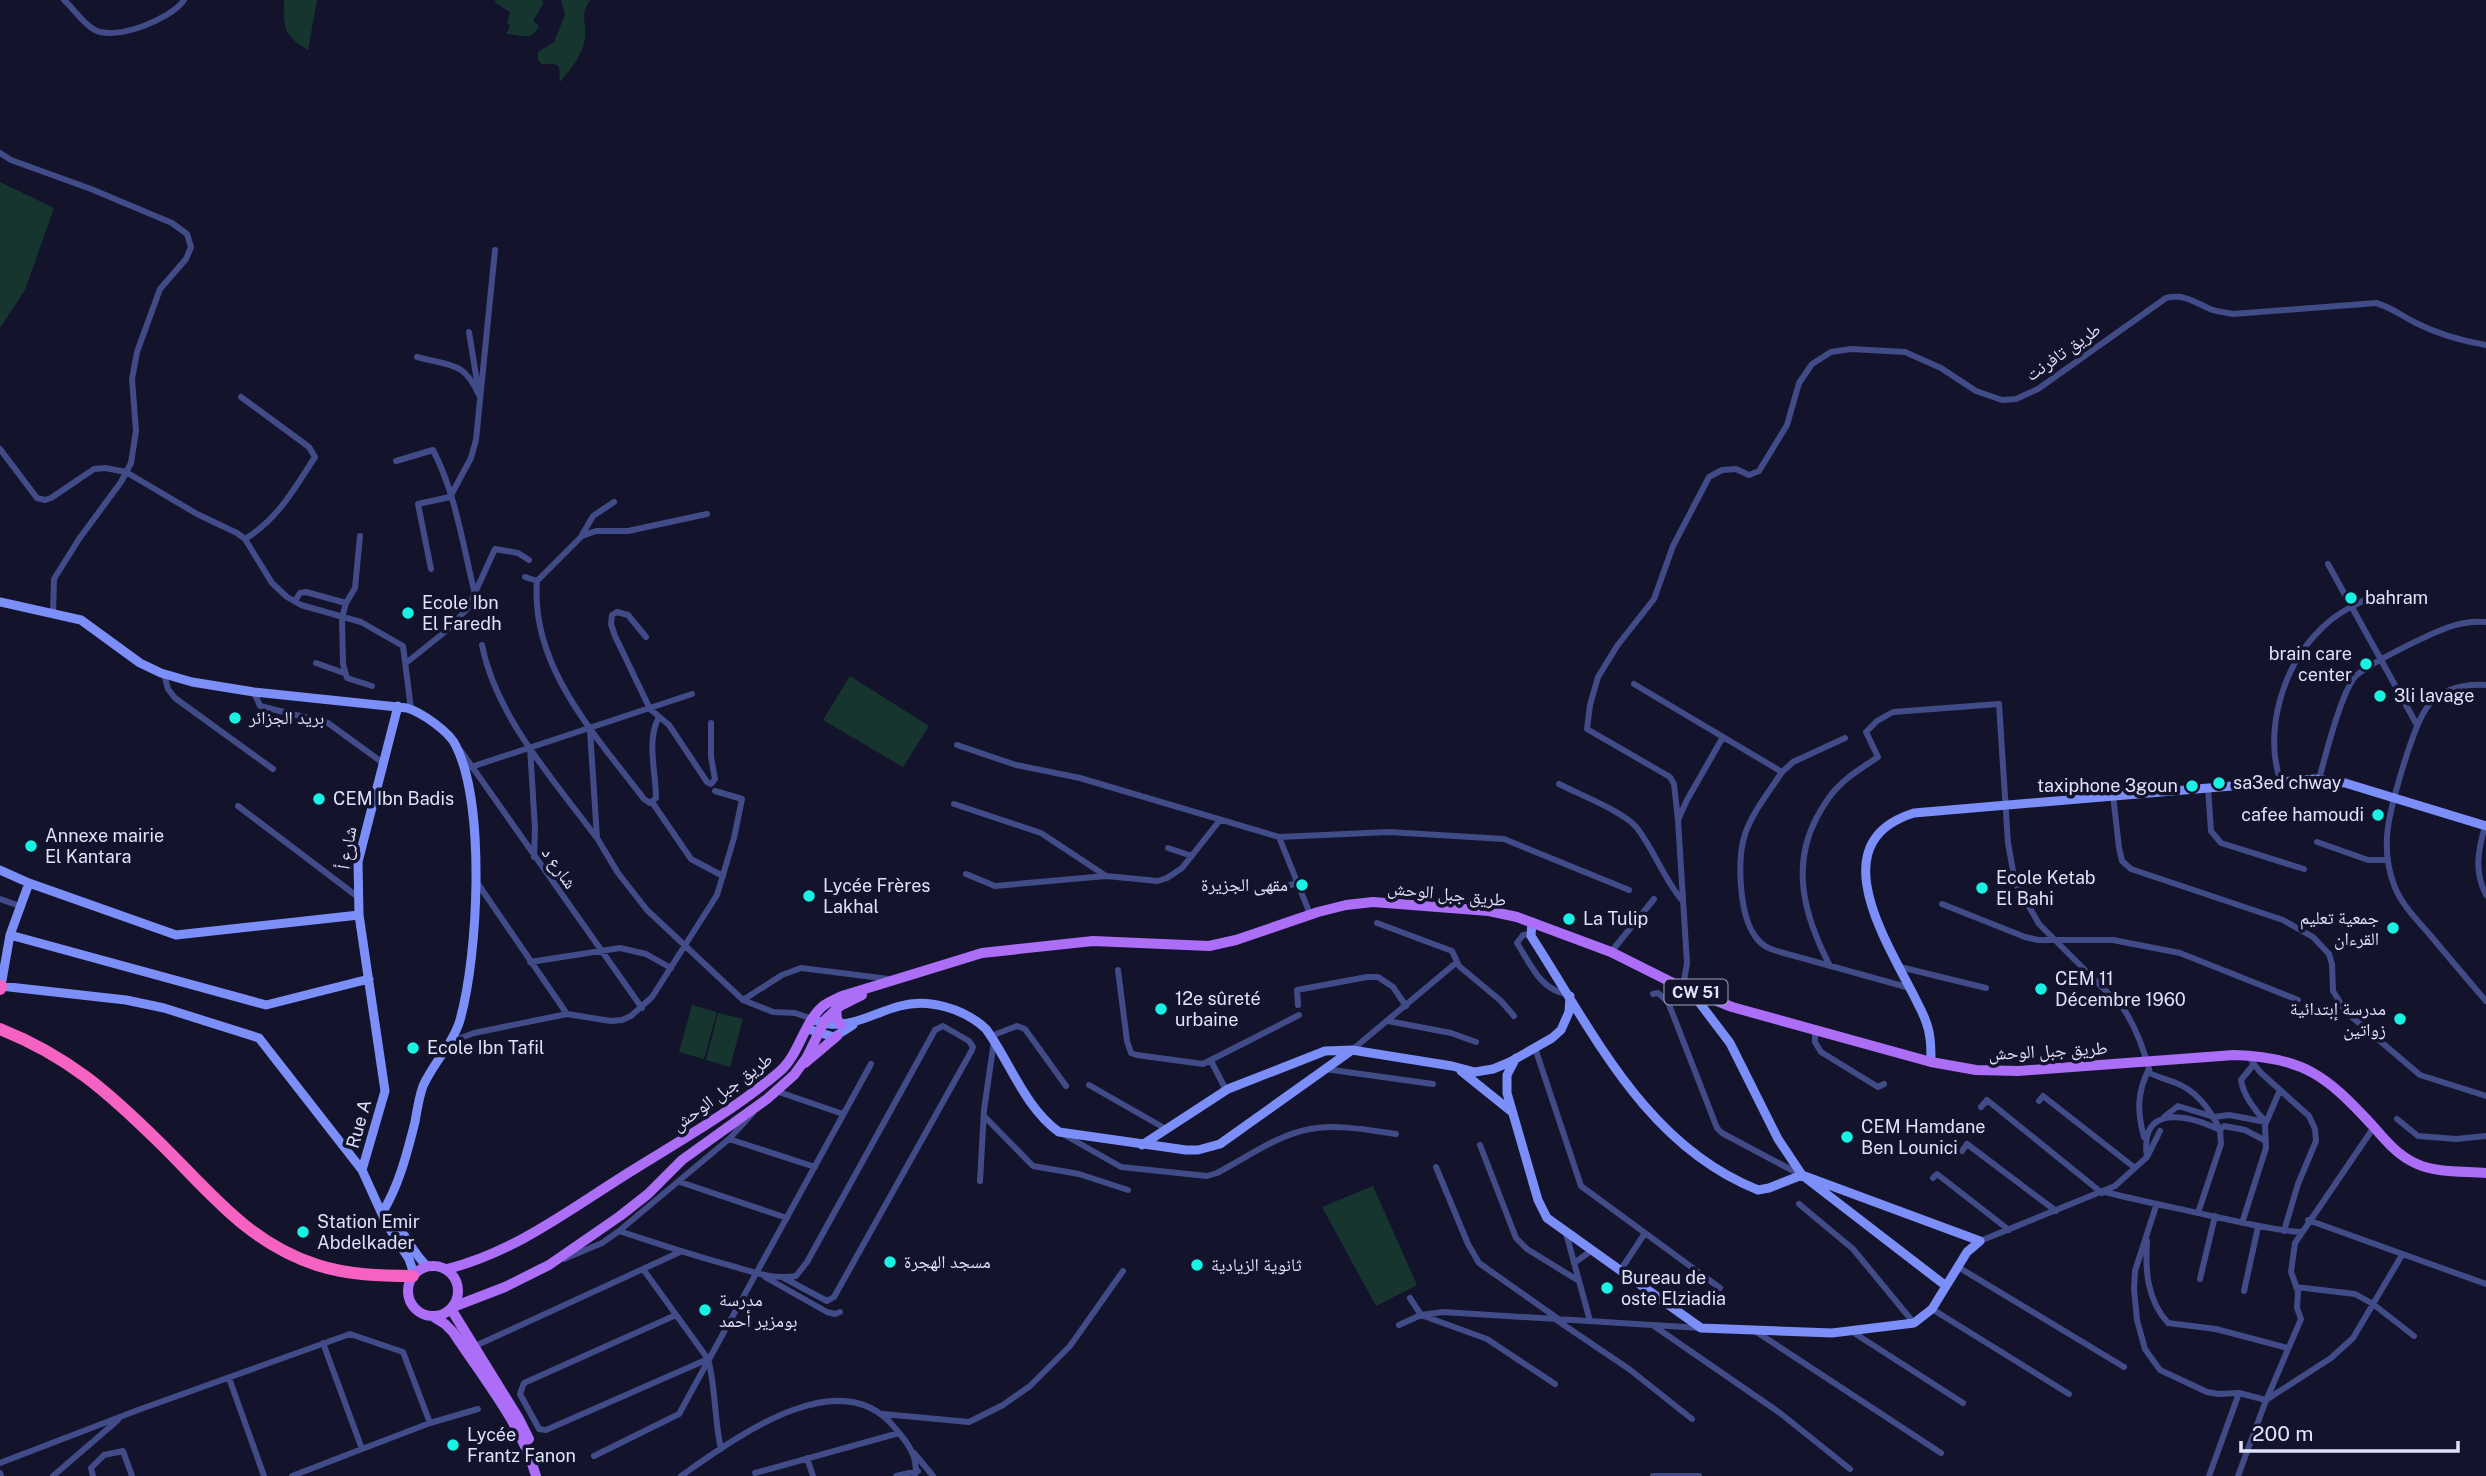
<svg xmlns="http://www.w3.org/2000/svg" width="2486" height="1476" viewBox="0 0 2486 1476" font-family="'Public Sans','Noto Naskh Arabic',sans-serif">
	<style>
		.green { fill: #17352f }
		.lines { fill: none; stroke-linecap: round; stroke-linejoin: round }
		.street { stroke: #414b88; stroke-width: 6 }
		.secondary { stroke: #7c8ef8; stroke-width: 9 }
		.primary { stroke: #ac6df7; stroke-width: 10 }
		.highway { stroke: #f662c2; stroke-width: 12 }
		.poi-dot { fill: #17f2e2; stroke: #13132c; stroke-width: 2.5 }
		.labels { text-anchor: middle; stroke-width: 7; stroke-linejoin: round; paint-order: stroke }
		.shield { fill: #13132c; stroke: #a2a3be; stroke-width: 2 }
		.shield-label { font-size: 16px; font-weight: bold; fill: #e0e1fd }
		.street-label { font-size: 18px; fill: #e0e1fd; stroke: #13132c }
		.poi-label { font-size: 18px; fill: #e0e1fd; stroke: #13132c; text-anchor: start }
	</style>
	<rect width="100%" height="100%" fill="#13132c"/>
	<!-- green -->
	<path class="green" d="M 284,0 L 317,0 L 308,50 C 284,36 283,27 284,0 Z
		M 497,0 L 542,0 L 543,4 L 533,21 L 539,26 C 529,44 521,33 506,34 L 510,26 L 507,22 L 510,12 L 494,2 Z
		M 561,0 L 590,0 C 579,17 587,21 585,38 C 583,55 570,70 560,82 L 559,67 L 554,64 L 542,64 L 538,60 L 538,52 L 554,42 L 565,15 Z
		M 0,182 L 54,208 L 25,290 L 0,328 Z
		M 850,676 L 929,726 L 903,767 L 823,720 Z
		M 692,1005 L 717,1012 L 704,1059 L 679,1052 Z
		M 718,1013 L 743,1019 L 730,1067 L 706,1060 Z
		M 1373,1186 L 1417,1285 L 1376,1306 L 1322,1207 Z"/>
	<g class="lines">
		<!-- street -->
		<path class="street" d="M 64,0 C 74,9 83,24 95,30 C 117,41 171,19 184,0
			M 0,153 L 11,160 L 91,189 L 172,223 L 187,234 L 191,247 L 186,259 L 160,289 L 137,352 L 132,379 L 136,431 L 131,463 L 121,482 L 79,539 L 54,579 L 53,614
			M 469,332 L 478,388
			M 417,357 C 450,366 464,361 479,395
			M 241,397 L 309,447 L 315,457 C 294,489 278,519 245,539
			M 0,449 L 37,498 L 45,500 L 51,498 L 94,469 L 105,468 L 126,472 L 197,514 L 237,533 L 245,539 L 272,583 L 287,597 L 301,605 L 361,622 L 403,646 L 411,709
			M 396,461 L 433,450 C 456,494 463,547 475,594
			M 582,535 L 593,516 L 614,502
			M 360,536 L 355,588 L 346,603 L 342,618 L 343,664 L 347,678 L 372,686
			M 2328,564 L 2417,725
			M 431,569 L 418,504 L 450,497 L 471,458 L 476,440 L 495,250
			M 525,577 L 537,581
			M 295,601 L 300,593 L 306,592 L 346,603
			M 646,637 L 628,615 L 617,612 L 612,615 L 611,624 L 615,636 L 650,709 L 669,725 L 707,782 L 711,784 L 715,779 L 711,757 L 711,723
			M 482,645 C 496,717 554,780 596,837
			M 316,663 L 344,673
			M 406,663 L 446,631 L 468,608 L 495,549 L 518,553 L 529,560
			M 164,674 L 168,689 L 175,698 L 273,769
			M 1634,684 L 1782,772 C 1769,792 1753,811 1745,834 C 1737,859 1739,914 1755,936 C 1761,945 1767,948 1777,951 L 1910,988
			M 2486,685 C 2465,684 2442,688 2428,706 C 2413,725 2388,812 2387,837 C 2386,853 2388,869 2394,885 C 2401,904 2417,920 2431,936 C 2449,958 2468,980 2486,1001
			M 254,692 L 260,706 L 328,723 L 383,763
			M 659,717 C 646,740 656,772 656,798 L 650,803 L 644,799 C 596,736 530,666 537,581 L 582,536 L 596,531 L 628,531 L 707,514
			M 590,730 L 597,838 L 618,873 L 647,910 L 743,1000 L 773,1012 L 795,1013 L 813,1019
			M 957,745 L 1016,765 L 1080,778 L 1279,837 L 1389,832 L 1504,839 L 1629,890
			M 530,747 L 535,829 L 534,857
			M 461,751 L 642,1008
			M 468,768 L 692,694
			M 1782,772 L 1793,762 L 1845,738
			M 2319,779 C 2326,754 2340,697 2354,678 C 2364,665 2432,633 2449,627 C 2461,623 2474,621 2486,622
			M 2280,780 C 2264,729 2283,664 2323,627 C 2338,612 2358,603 2378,594
			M 1559,784 C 1578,794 1625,812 1637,828 C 1654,850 1663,877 1681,899
			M 2208,787 L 2211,831 L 2221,843 L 2304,869
			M 2113,795 L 2119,848 L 2122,861 L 2131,869 L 2283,920 L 2313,937 L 2329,954 L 2332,964 L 2333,991 L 2346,1012 L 2420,1075 L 2486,1096
			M 652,802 L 691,859 L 723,876
			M 954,804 L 1041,833 L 1106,876
			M 238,806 L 358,897
			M 1678,820 L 1674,784 L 1670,777 L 1587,729 L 1590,705 L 1598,677 L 1617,646 L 1654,599 L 1673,546 L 1709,477 L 1722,470 L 1736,469 L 1749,475 L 1759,471 L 1787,425 L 1799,383 L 1812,364 L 1831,352 L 1851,349 L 1905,352 L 1941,368 L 1976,391 L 2002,400 L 2016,399 L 2038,389 L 2166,298 C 2184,294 2193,301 2210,309 C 2217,312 2225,312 2233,314 L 2376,303 C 2391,307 2402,316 2416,323 C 2438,334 2462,341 2486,345
			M 2485,826 C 2478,851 2474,871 2486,895
			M 1279,837 L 1310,914
			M 2317,842 L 2368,860 L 2388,860
			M 1168,848 L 1192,856
			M 966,874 L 995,886 L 1106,876 L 1158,881 L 1167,878 L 1182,868 L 1220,820
			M 476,881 L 567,1014
			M 1279,888 L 1298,883
			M 0,899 L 20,906
			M 1942,904 L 2025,937 L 2038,940 L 2113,940 L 2180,953 L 2298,1000
			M 1377,923 L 1452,951 L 1459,966 L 1501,1001 L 1514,1016
			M 1531,934 L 1523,935 L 1517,943 C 1531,965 1541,991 1568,994
			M 1611,952 L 1654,899
			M 530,962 L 620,948 L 646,954 L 671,968
			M 1830,966 C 1805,918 1790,867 1817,817 C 1823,806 1830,794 1839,786 C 1850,774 1865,766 1878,757 L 1866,732 L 1877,721 L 1893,712 L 1999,704 L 2008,843 L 2015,882 L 2039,924 L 2123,1008 C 2137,1029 2144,1049 2150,1073 C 2159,1078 2167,1079 2176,1083 C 2197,1091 2211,1111 2220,1130
			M 1900,967 L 1986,988
			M 1118,970 L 1127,1041 L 1131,1053 L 1137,1055 L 1203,1064 L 1299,1015
			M 1683,987 L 1687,963 L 1678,820 L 1687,800 L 1723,737
			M 1653,994 L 1658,993 L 1668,1002 L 1717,1128 L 1722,1133 L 1801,1175
			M 743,1000 L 782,975 L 801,968 L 889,979
			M 1298,1005 L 1297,990 L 1367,977 L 1378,977 L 1393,987 L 1406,1006
			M 1388,1021 L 1451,1033 L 1476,1042
			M 1815,1030 L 1815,1042 L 1821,1052 L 1878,1087 L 1884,1084
			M 991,1036 L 1017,1026 L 1025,1029 L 1066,1086
			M 450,1042 L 474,1033 L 567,1014 L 611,1021 L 622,1020 L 631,1016 L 652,997 L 717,895 L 734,838 L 742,799 L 715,791
			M 1535,1048 L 1581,1186 L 1720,1288
			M 1352,1050 L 1457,962
			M 2248,1056 L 2260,1072 L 2309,1116 L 2315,1129 L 2316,1141 L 2298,1184 L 2284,1231
			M 1211,1061 L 1226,1090
			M 2254,1064 L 2241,1080 C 2243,1095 2256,1112 2266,1122
			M 1325,1069 L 1433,1084
			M 1089,1085 L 1166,1129
			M 776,1091 L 843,1114
			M 2039,1101 L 2043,1096 L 2135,1168
			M 1981,1107 L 1987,1100 L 2102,1193
			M 984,1116 L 1033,1166 L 1079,1174 L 1128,1190
			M 2164,1117 L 2178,1106 L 2214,1117 L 2229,1115 L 2266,1122
			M 2397,1119 L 2418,1136 L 2456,1139 L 2486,1136
			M 1063,1134 L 1121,1167 L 1207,1176 L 1217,1173 C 1246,1158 1277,1135 1310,1129 C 1338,1124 1368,1130 1396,1134
			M 2144,1137 C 2137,1112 2137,1092 2149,1069
			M 729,1139 L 815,1167
			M 1480,1145 L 1516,1238 L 1527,1249 L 1579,1281
			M 1962,1151 L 1967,1144 L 2056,1211
			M 2147,1157 C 2139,1103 2188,1115 2220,1130
			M 1436,1167 L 1468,1244 L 1479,1263 L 1557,1318
			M 1933,1178 L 1937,1174 L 2009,1230
			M 980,1181 L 984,1110 L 994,1041
			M 680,1182 L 787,1218
			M 2105,1192 C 2144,1202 2182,1209 2221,1218 C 2250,1224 2271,1230 2301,1232
			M 1799,1204 L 1853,1249 L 1914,1323
			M 2156,1206 L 2135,1271 L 2134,1289 L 2137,1320 L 2145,1349 L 2160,1370 L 2207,1392 L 2218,1394 L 2239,1393 L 2266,1400 L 2331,1358 L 2353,1338 L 2402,1255
			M 2198,1213 L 2221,1144 L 2220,1130 L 2224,1126 L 2245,1130 L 2264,1140
			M 2308,1220 L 2486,1284
			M 2242,1223 L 2266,1148 L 2265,1125 L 2280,1090
			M 619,1231 C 656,1243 694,1256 732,1266 C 753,1272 774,1280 796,1276 L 807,1262 L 935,1030 L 943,1026 L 969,1041 L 973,1047 L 972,1050 L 834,1297 L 827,1301 L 782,1277
			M 1566,1233 L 1590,1321
			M 1980,1241 L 2115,1186 L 2147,1157 L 2160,1131
			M 2147,1241 C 2145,1270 2147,1300 2168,1323 L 2216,1329 L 2288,1348
			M 564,1259 L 602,1243 L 619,1231 L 729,1139 L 753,1113
			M 1574,1263 L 1591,1251
			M 1958,1267 L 2124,1367
			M 643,1269 L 708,1359 C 716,1388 714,1419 721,1449
			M 1620,1271 L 1645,1233
			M 765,1277 L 827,1312 L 835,1314 L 840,1312
			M 2200,1279 L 2215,1216
			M 2296,1287 L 2355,1294 L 2373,1304 L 2414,1336
			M 2244,1291 L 2258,1227
			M 1410,1298 L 1421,1315 L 1487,1339 L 1555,1384
			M 1932,1309 L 2069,1394
			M 676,1315 L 524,1383 L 520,1394 L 539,1429 L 546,1430 L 708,1359
			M 1555,1319 L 1629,1369 L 1692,1419
			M 1399,1325 L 1421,1315 L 1443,1312 L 1701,1328
			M 1654,1326 L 1780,1413 L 1850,1469
			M 1755,1331 L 1941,1453
			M 1851,1331 L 1963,1403
			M 323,1343 L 362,1449 L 430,1423
			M 473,1347 L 680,1252
			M 229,1378 L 264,1476
			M 883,1414 L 969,1422 L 1003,1405 L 1030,1386 L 1070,1346 L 1123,1271
			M 914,1453 L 933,1476
			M 594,1456 L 679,1414 L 871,1064
			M 807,1458 L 813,1476
			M 0,1463 L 138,1410 L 350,1334 L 403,1352 L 430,1423 L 478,1409
			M 0,1473 L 1,1476
			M 755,1473 L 899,1433
			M 53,1476 L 118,1420
			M 93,1476 L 91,1468 L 104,1455 L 123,1451 L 132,1476
			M 292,1476 L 362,1449
			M 681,1476 C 734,1439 840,1359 895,1428 C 907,1442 919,1457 915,1476
			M 896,1476 L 918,1471
			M 1653,1476 L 1699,1476
			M 2209,1476 L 2239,1393
			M 2238,1476 L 2265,1403 L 2301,1319 L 2297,1308 L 2298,1291 L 2291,1272 L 2295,1243 L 2374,1127"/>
		<!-- secondary -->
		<path class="secondary" d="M 0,602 L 81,620 L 140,663 L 161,673 L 192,682 L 254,692 L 407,708 C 421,712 450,732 456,746 C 486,806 478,956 460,1020 C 453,1044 433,1063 423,1086 C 419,1097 417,1110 415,1122 C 407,1153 399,1186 382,1213
			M 398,706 L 358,862 L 359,915 L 385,1091 L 362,1170 L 386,1223 L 409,1259 L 414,1274
			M 0,870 L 29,883 L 176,935 L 359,915
			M 1532,922 L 1531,936 C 1594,1033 1645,1145 1758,1190 L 1769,1188 L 1802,1175 L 1980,1241
			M 10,935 L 266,1005 L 369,979
			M 0,986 L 126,1000 L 164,1008 L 259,1038 L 362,1170
			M 1,986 L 10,935 L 29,883
			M 1689,989 L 1730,1043 L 1778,1139 L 1802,1175 L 1946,1286
			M 817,1021 C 847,1032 872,1013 900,1006 C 929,998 965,1009 986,1029 C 1010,1062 1025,1108 1059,1132 L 1186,1150 L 1198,1150 L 1220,1144 L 1352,1050
			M 808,1029 L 834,1037 L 853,1025
			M 1516,1058 L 1507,1075 L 1507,1093 L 1538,1200 L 1547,1218 L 1701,1328 L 1832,1333 L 1914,1323 L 1932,1309 L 1967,1252 L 1980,1241
			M 1931,1062 C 1931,1047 1931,1033 1925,1019 C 1901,961 1811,845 1914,813 L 2315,779 L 2345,783 L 2486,826
			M 1461,1071 L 1512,1112
			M 1142,1145 L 1228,1089 L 1325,1051 L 1352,1050 L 1452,1066 L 1475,1072 L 1493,1069 L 1510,1062 L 1552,1038 L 1561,1030 L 1569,1012 L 1570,996
			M 382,1213 C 402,1222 410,1252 427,1266"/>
		<!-- primary -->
		<path class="primary" d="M 836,1008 L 837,1019 L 841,1025
			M 805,1063 L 837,1036
			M408 1291a25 25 0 1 1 50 0a25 25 0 1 1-50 0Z
			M 447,1269 C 516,1252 573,1207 633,1170 C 683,1139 734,1110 779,1072 C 800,1054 803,1023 823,1006 C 828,1002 836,999 842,996 L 982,953 L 1093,941 L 1209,946 L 1236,940 L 1318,912 L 1346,905 L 1373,902 L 1489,911 L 1517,917 L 1611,952 L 1677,985 L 1732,1007 L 1931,1062 L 1976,1070 L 2018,1071 L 2234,1055 C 2303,1057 2327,1076 2372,1125 C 2385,1140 2398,1156 2417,1164 C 2437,1173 2464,1171 2486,1173
			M 453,1307 L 505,1287 L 549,1265 L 620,1216 L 648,1194 L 682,1160 L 767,1099 L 794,1075 L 807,1057 L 825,1020 L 840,1006 L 862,995
			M 451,1309 L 519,1419 L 529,1439
			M 432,1316 L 445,1324 L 453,1332 C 483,1378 521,1423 536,1476"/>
		<!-- highway -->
		<path class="highway" d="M 0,989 L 1,986
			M 0,1029 C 68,1056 108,1092 159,1142 C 210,1192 247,1242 317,1265 C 348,1275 381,1276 413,1276"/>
	</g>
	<!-- markers -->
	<g class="poi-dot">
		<circle cx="2351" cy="598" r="7"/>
		<circle cx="408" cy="613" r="7"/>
		<circle cx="2366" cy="664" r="7"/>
		<circle cx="2380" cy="696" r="7"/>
		<circle cx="235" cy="718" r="7"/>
		<circle cx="2219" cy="783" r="7"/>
		<circle cx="2192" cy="786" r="7"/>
		<circle cx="319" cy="799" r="7"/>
		<circle cx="2378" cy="815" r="7"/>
		<circle cx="31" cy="846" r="7"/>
		<circle cx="1302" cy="885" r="7"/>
		<circle cx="1982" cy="888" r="7"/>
		<circle cx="809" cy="896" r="7"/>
		<circle cx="1569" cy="919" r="7"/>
		<circle cx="2393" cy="928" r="7"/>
		<circle cx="2041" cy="989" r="7"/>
		<circle cx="1161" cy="1009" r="7"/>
		<circle cx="2400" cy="1019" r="7"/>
		<circle cx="413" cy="1048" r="7"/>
		<circle cx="1847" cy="1137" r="7"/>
		<circle cx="303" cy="1232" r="7"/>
		<circle cx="890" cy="1262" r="7"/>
		<circle cx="1197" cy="1265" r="7"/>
		<circle cx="1607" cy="1288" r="7"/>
		<circle cx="705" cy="1310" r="7"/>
		<circle cx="453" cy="1445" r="7"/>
	</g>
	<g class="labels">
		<!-- shield labels -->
		<rect class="shield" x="1664.5" y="979.5" width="63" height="25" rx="5"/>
		<g class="shield-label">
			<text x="1696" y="998">CW 51</text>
		</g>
		<!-- street labels -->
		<g class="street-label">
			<text transform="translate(2063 352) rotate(-35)" y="6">طريق تافرنت</text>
			<text transform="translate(347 848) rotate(-80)" y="6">شارع أ</text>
			<text transform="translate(559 868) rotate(55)" y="6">شارع د</text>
			<text transform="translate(1447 894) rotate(6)" y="6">طريق جبل الوحش</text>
			<text transform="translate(2048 1051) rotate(-3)" y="6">طريق جبل الوحش</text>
			<text transform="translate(722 1092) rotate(-36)" y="6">طريق جبل الوحش</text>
			<text transform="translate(359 1124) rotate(-74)" y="6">Rue A</text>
		</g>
		<!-- poi labels -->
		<g class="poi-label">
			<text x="2365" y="604">bahram</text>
			<text x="422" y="609">Ecole Ibn<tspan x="422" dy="21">El Faredh</tspan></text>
			<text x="2352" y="660" text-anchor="end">brain care<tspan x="2352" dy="21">center</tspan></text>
			<text x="2394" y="702">3li lavage</text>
			<text x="249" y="724">بريد الجزائر</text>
			<text x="2233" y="789">sa3ed chway</text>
			<text x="2178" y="792" text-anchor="end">taxiphone 3goun</text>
			<text x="333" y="805">CEM Ibn Badis</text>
			<text x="2364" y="821" text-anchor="end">cafee hamoudi</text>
			<text x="45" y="842">Annexe mairie<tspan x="45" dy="21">El Kantara</tspan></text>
			<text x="1996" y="884">Ecole Ketab<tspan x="1996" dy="21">El Bahi</tspan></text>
			<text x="1288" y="891" text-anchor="end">مقهى الجزيرة</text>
			<text x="823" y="892">Lycée Frères<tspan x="823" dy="21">Lakhal</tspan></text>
			<text x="2379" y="924" text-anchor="end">جمعية تعليم<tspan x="2379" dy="21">القرءان</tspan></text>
			<text x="1583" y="925">La Tulip</text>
			<text x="2055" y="985">CEM 11<tspan x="2055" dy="21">Décembre 1960</tspan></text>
			<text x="1175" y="1005">12e sûreté<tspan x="1175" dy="21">urbaine</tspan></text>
			<text x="2386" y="1015" text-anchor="end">مدرسة إبتدائية<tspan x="2386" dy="21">زواتين</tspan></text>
			<text x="427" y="1054">Ecole Ibn Tafil</text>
			<text x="1861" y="1133">CEM Hamdane<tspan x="1861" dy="21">Ben Lounici</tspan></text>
			<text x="317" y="1228">Station Emir<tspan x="317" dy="21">Abdelkader</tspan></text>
			<text x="904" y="1268">مسجد الهجرة</text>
			<text x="1211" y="1271">ثانوية الزيادية</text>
			<text x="1621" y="1284">Bureau de<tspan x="1621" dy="21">oste Elziadia</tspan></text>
			<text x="719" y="1306">مدرسة<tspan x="719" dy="21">بومزير أحمد</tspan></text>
			<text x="467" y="1441">Lycée<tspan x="467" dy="21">Frantz Fanon</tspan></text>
		</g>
	</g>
	<!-- scale -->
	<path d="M2241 1441v10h217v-10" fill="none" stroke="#e0e1fd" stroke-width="3.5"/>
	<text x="2252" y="1441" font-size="21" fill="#e0e1fd" stroke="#13132c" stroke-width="5" paint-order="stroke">200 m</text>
</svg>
